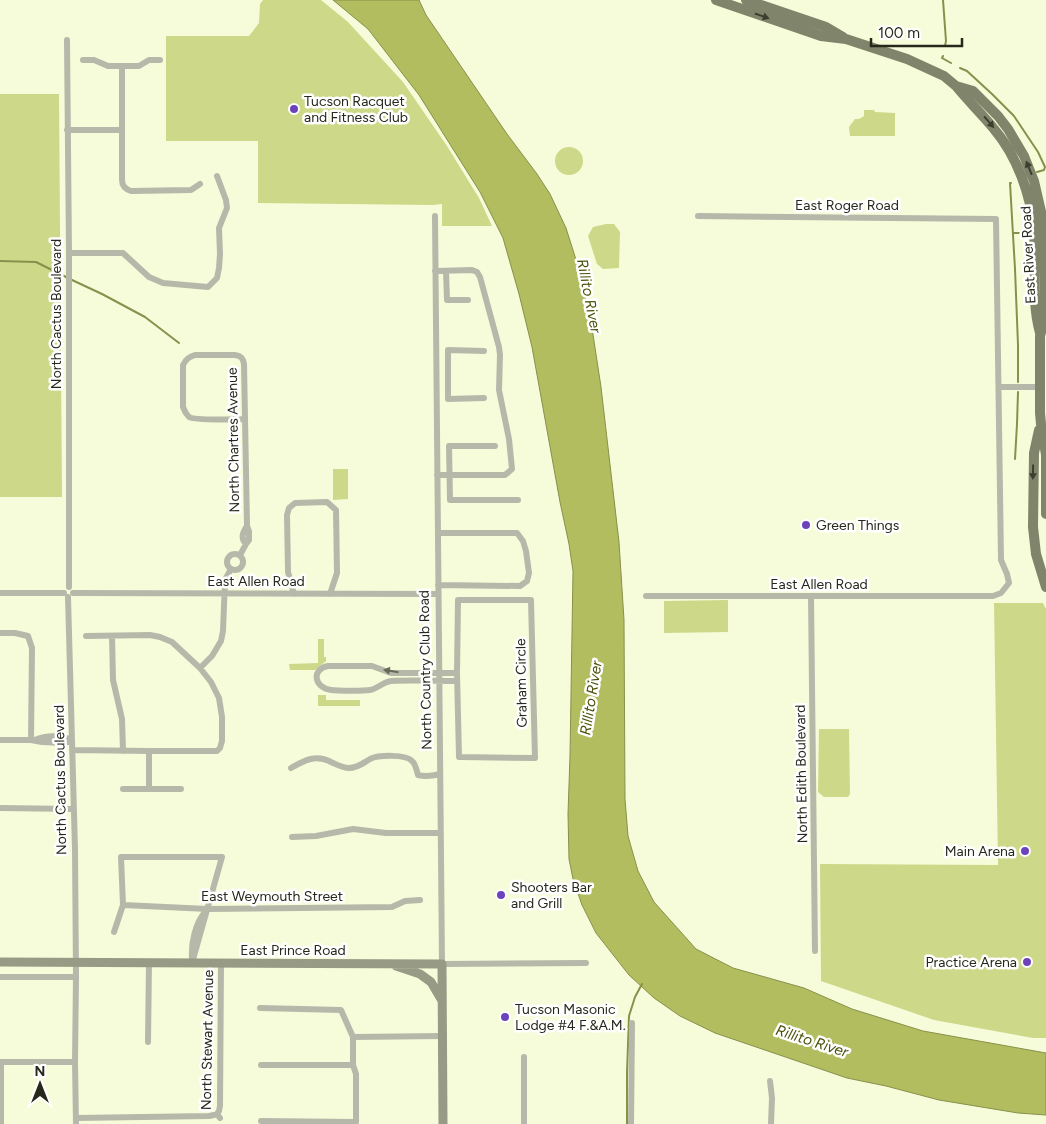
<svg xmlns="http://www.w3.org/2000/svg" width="1046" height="1124" viewBox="0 0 1046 1124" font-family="Figtree,sans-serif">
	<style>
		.green { fill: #cdd889 }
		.water { fill: #b2bd5f; stroke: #88904b }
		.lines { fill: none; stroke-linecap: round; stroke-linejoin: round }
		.stream { stroke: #88904b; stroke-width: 2 }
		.street { stroke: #b6b9aa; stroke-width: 6 }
		.secondary { stroke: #979a85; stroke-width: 9 }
		.primary { stroke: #80846a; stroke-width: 10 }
		.oneway { fill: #3c3f2f }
		.oneway2 { fill: #67695b }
		.poi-dot { fill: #6d43bb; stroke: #fff; stroke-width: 2 }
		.labels { text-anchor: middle; stroke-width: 5; stroke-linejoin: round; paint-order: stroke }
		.poi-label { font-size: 14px; fill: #26281b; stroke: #fff; text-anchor: start }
		.street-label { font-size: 14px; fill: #26281b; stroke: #fff }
		.water-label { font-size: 15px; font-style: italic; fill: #4b5108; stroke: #fff }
	</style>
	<rect width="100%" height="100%" fill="#f6fcd9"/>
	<!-- green -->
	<path class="green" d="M 263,0 L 321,0 L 348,22 L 403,82 L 447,146 L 479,198 L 492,226 L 442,226 L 442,204 L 433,205 L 258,203 L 258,141 L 166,141 L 166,36 L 249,36 L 259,23 L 260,4 Z
		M 0,94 L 59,94 L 62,497 L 0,497 Z
		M 864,110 L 874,110 L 875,112 L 895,113 L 895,136 L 850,136 L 849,127 L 855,119 L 859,119 L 864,116 Z
		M555 161a14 14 0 1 1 28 0a14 14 0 1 1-28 0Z
		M 606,224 L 614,224 L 620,232 L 619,268 L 603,269 L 597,264 L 588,236 L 593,227 Z
		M 333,469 L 348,469 L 348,499 L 333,500 Z
		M 728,600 L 728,632 L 664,633 L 664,601 Z
		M 994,603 L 1043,603 L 1046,609 L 1046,1038 L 1033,1038 L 934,1020 L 821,981 L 820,864 L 998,865 Z
		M 318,639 L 324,639 L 324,657 L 326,657 L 326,661 L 315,670 L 290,670 L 289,664 L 318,663 Z
		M 318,695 L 326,695 L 326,700 L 360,700 L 360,706 L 318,706 Z
		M 819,729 L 849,729 L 850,794 L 848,797 L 824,797 L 818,792 Z"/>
	<!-- water -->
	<path class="water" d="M 333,0 L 419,0 L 426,15 L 507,134 L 537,174 L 550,194 L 566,228 L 578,266 L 592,328 L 601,387 L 619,542 L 624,620 L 625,799 L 628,836 L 638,871 L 654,902 L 696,949 L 733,968 L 804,988 L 852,1009 L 923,1031 L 1046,1053 L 1046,1115 L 1018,1113 L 939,1100 L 886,1086 L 847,1078 L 715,1033 L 680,1016 L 654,998 L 629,975 L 596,933 L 582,905 L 573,879 L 569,859 L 568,814 L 570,756 L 573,571 L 569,544 L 560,502 L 532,347 L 519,294 L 503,238 L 480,192 L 419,95 L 368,29 Z"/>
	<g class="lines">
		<!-- stream -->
		<path class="stream" d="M 943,0 L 946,41 L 945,46
			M 943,56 L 942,58 L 951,63
			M 960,68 L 967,71 L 992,94 L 1014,116 L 1038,152 L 1045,167 L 1044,170 L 1037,172
			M 1011,183 L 1010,183 L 1015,269 L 1018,345 L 1018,382
			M 1013,233 L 1028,233
			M 0,261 L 36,262 L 68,278
			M 72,280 L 102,294 L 145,317 L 179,343
			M 1015,459 L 1017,424 L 1018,392
			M 627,1124 L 627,1073 L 629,1016 L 635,997 L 642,984"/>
		<!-- street -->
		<path class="street" d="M 67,40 L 69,253 L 69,587
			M 83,60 L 94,60 L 108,66 L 139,66 L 149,60 L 160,60
			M 122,66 L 122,180 C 122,186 125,189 131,191 L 191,190 L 200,184
			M 67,130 L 121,130
			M 435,216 L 442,964 L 586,963
			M 69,253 L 123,253 L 149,277 L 163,283 L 208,287 L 217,278 L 219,268 L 220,254 L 219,228 L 227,208 L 226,200 L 217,176
			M 435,271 L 472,270 L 477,272 L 480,277 L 499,347 L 500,355 L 499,390 L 509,439 L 512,469 L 505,475 L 437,475
			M 446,271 L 447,300 L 468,300
			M 484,351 L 448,350 L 448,399 L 484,398
			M 999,387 L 1040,387
			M 495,446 L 449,446 L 450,500 L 518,500
			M 438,533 L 517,533 L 523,541 L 526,551 L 529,573 L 527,581 L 520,586 L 438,585
			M 246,544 C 240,538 243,532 247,526
			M227 562a8 8 0 1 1 16 0a8 8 0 1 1-16 0Z
			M 240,555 L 246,544 L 249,540 L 249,531 L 247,526 L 244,364 C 243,358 241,356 235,355 L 195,355 C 189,357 186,359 183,365 L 183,407 C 184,410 186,414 189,417 C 196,421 235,419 245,419
			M 0,593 L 64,593
			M 73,593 L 438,594
			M 294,594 L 288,572 L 287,515 L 289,508 L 295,503 L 327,502 L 336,510 L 337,573 L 330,594
			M 646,596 L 993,596 L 1001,593 L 1009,583 L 1007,574 L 1001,560 L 996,219 L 698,216
			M 68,597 L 75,849 L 76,977 L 75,1062 L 76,1124
			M 811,597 L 815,951
			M 458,600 L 531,600 L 535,758 L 459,757 L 457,673 Z
			M 0,633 L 15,633 L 28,636 L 32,648 L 31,740
			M 112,636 L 113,680 L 122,719 L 123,751
			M 200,668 L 212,656 L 221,641 L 223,631 L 225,580 L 231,569
			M 457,673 L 391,673 L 372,666 L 328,666 C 311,669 314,688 331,690 C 338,691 364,691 370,690 C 377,689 383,682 391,681 C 413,680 435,681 457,681
			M 0,740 L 31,740 L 42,742 L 64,743 L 72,740 C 60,735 46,735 35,740
			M 72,750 L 149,751 L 217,751 L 220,748 L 222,741 L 222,717 L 219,698 L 211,682 L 200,668 L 172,642 L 160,637 L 150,635 L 86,636
			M 149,751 L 149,789
			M 291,768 C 305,760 316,754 331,762 C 338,765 342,768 349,768 C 358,768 363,763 370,759 C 378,755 406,754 412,761 C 415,763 417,771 418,775 C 426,777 432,776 440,774
			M 123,789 L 181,789
			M 0,808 L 74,809
			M 292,837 L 316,836 L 353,829 L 386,833 L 441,833
			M 114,932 L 123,905
			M 192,959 C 191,943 195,924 205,912
			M 192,963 L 222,857 L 121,857 L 123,905 L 208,909 L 392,907 L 405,901 L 420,900
			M 0,977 L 76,977
			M 260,1008 L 341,1010 L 353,1037 L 442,1036
			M 148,1042 L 149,962
			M 524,1057 L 524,1124
			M 0,1062 L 75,1062
			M 1,1062 L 1,1124
			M 261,1065 L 353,1065
			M 770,1081 L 772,1098 L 771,1124
			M 76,1118 L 209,1116 L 214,1115 L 217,1114
			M 220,1118 L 217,1114 L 219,1111 L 220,1106 L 221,963
			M 261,1121 L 356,1122 L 356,1074 L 353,1065 L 353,1037
			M 631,1124 L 632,1023"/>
		<!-- secondary -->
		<path class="secondary" d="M 0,962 L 442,964 L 443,1124
			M 396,966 L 420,974 L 431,982 L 441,999"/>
		<!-- primary -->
		<path class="primary" d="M 716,0 L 821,36 L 846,39 L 907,59 L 944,76 L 956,86 L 973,91 L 998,116 L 1008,129 L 1024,156 L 1034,181 L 1042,216 L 1044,237 L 1045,317 L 1040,336 L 1040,413 L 1041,424 L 1046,455 L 1046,514
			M 746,0 L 826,27 L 843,37
			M 956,86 C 968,101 982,114 994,129 C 1017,156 1031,195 1034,230 C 1036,265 1031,300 1040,333
			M 1039,430 L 1034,453 L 1033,527 L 1036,554 L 1046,587"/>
	</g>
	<!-- one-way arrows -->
	<defs><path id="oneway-solid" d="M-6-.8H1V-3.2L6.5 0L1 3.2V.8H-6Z" transform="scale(1.25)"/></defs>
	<g class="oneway">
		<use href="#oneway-solid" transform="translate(762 16) rotate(19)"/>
		<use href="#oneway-solid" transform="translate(989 122) rotate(49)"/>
		<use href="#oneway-solid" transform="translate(1029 168) rotate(-112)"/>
		<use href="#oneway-solid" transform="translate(1033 472) rotate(91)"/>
	</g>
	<use class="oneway2" href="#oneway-solid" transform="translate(391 671) rotate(-171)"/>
	<!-- markers -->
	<g class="poi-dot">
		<circle cx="294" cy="109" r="5"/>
		<circle cx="806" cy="525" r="5"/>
		<circle cx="1025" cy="851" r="5"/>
		<circle cx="501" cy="895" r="5"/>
		<circle cx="1027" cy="962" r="5"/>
		<circle cx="505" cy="1017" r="5"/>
	</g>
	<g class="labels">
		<!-- poi labels -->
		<g class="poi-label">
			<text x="304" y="106">Tucson Racquet<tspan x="304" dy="16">and Fitness Club</tspan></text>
			<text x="816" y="530">Green Things</text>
			<text x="1015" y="856" text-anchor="end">Main Arena</text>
			<text x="511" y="892">Shooters Bar<tspan x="511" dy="16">and Grill</tspan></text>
			<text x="1017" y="967" text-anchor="end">Practice Arena</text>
			<text x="515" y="1014">Tucson Masonic<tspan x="515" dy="16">Lodge #4 F.&amp;A.M.</tspan></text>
		</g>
		<!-- street labels -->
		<g class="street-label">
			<text x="847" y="210">East Roger Road</text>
			<text transform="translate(1028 255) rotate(-93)" y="5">East River Road</text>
			<text transform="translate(56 314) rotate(-90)" y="5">North Cactus Boulevard</text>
			<text transform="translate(233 440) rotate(-91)" y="5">North Chartres Avenue</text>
			<text x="256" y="586">East Allen Road</text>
			<text x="819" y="589">East Allen Road</text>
			<text transform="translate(425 670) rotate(-91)" y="5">North Country Club Road</text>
			<text transform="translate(521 683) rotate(-91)" y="5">Graham Circle</text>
			<text transform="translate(801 774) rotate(-91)" y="5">North Edith Boulevard</text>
			<text transform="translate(60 780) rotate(-91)" y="5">North Cactus Boulevard</text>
			<text x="272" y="901">East Weymouth Street</text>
			<text x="293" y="955">East Prince Road</text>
			<text transform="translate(207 1040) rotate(-89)" y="5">North Stewart Avenue</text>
		</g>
		<!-- water labels -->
		<g class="water-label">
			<text transform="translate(589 296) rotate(79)" y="5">Rillito River</text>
			<text transform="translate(591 698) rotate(-81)" y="5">Rillito River</text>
			<text transform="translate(812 1041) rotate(18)" y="5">Rillito River</text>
		</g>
	</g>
	<!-- north arrow -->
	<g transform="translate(40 1084)" stroke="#ffffff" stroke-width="4" paint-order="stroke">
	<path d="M0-4L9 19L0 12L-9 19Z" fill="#26281b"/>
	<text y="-8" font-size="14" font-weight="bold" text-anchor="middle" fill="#26281b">N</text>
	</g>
	<!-- scale -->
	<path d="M871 38v8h91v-8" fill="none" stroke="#26281b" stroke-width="2.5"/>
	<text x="878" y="38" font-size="15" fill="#26281b" stroke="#ffffff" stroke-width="4" paint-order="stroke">100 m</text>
</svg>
